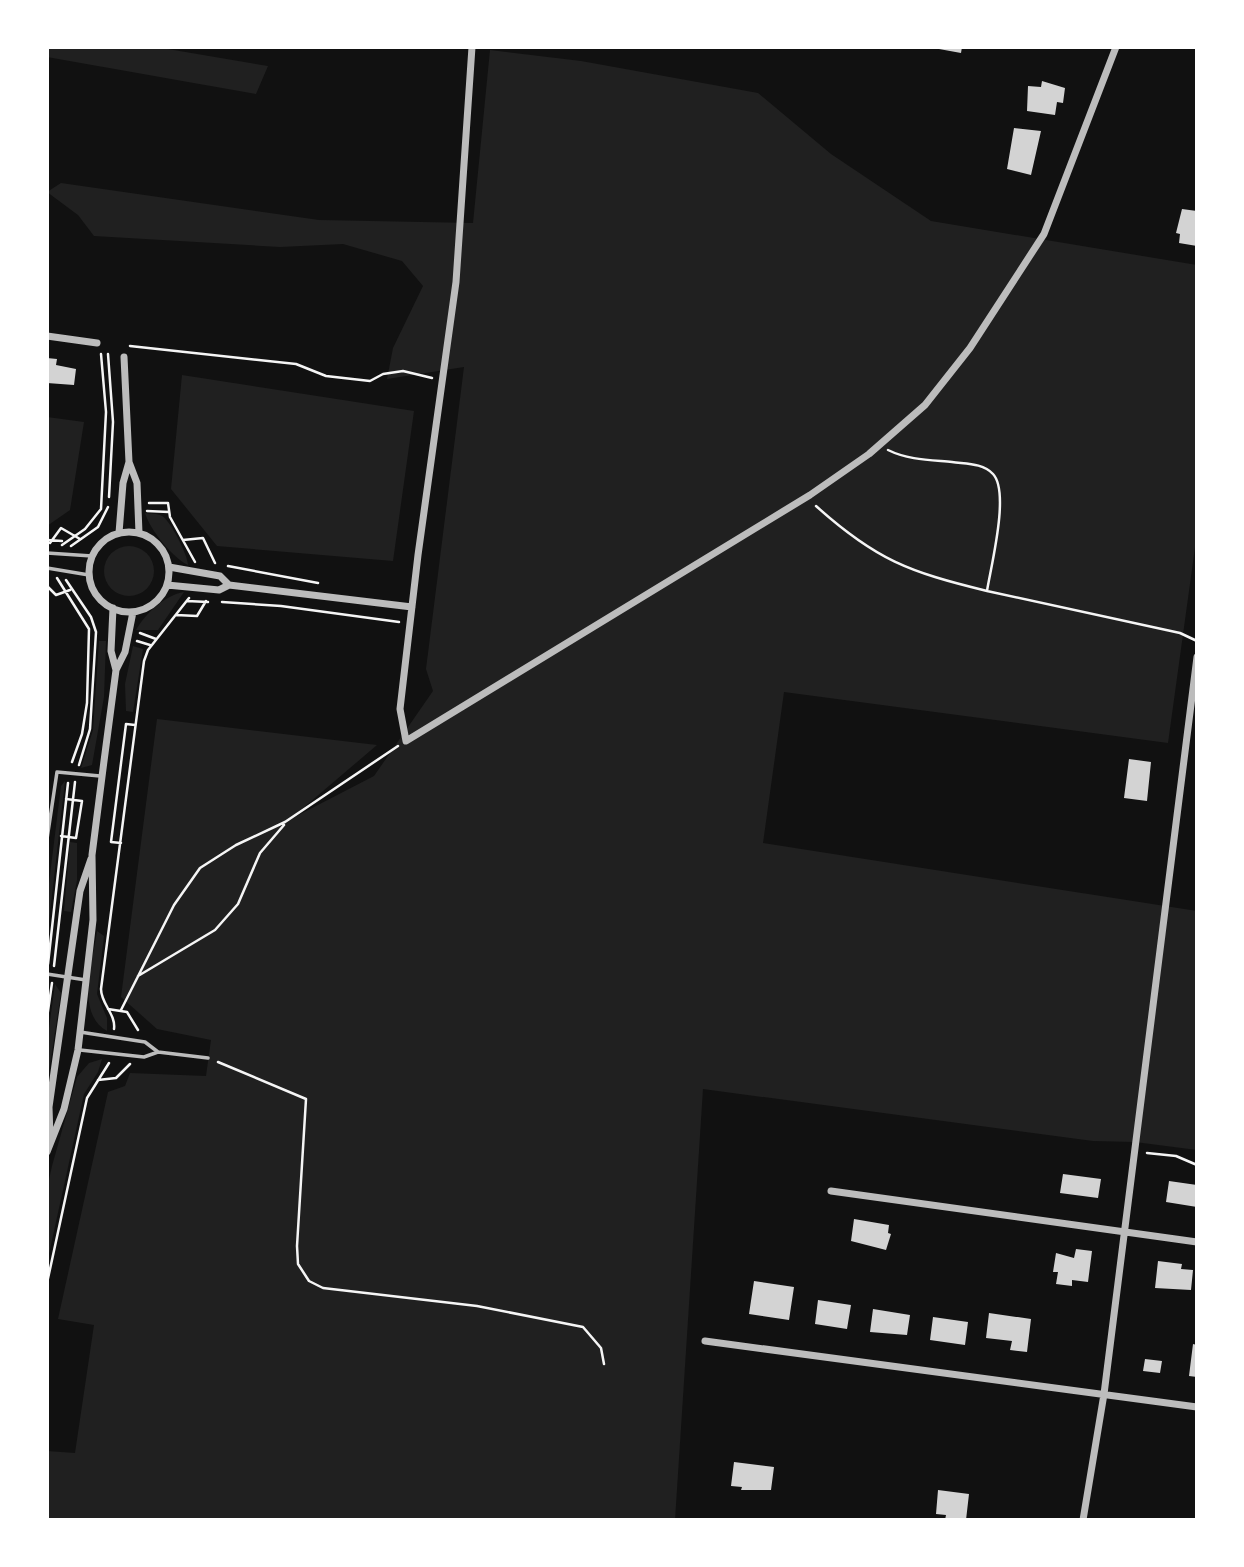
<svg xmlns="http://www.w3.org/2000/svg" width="1244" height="1567" viewBox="0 0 1244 1567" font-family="'IBM Plex Serif',serif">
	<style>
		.green { fill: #202020 }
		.building { fill: #d3d3d3 }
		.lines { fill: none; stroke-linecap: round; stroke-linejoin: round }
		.path { stroke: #f5f5f5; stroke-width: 2.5 }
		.service { stroke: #bcbcbc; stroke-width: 3.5 }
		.minor { stroke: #bcbcbc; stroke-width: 7 }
	</style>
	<rect width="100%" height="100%" fill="#111"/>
	<!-- green -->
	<path class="green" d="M 47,47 L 156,47 L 268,66 L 256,94 L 47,57 Z
		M 490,50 L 581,61 L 758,93 L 831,154 L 931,221 L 1197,265 L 1197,533 L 1168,743 L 784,692 L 763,843 L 1197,911 L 1197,1150 L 1135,1142 L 1093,1141 L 703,1089 L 675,1520 L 47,1520 L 47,1451 L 75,1453 L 94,1325 L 58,1319 L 108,1092 L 125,1086 L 130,1073 L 206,1076 L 211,1040 L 157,1029 L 121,997 L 157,719 L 377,745 L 289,820 L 374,776 L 433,691 L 426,669 L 464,367 L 387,379 L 393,348 L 423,286 L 402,261 L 343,244 L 280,247 L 94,236 L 78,215 L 47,192 L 61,183 L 319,220 L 473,223 Z
		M 182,375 L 414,411 L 393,561 L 217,546 L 171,489 Z
		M 47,417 L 84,422 L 70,510 L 47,526 Z
		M 145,513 C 150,514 157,513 162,516 C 170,520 188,555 188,565 C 173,558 150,530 145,513 Z
		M104 571a25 25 0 1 1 50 0a25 25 0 1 1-50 0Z
		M 184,592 L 158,630 L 136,630 C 145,614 165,595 184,592 Z
		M 99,641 L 106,641 L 104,697 L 92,765 L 81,768 L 93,730 Z
		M 133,646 L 143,649 L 133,712 L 126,711 L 125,684 Z
		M 65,781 L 47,939 L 47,899 L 61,786 Z
		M 70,842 L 77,843 L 77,880 L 71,912 L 64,911 Z
		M 97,931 L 104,936 L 97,994 L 107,1018 L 107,1031 C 75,1013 93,961 97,931 Z
		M 55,984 L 61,993 L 47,1084 L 47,1043 Z
		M 102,1059 L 98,1072 L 84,1094 L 47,1263 L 47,1189 L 52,1166 L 77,1077 L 89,1063 Z"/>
	<!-- building -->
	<path class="building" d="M 928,47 L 962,47 L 961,53 Z
		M 1042,81 L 1065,88 L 1063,103 L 1057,102 L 1055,115 L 1027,111 L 1028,86 L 1041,87 Z
		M 1014,128 L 1041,131 L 1031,175 L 1007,169 Z
		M 1182,209 L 1197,211 L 1197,246 L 1179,243 L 1180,234 L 1176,233 Z
		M 47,358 L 57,359 L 56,365 L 76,369 L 74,385 L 47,383 Z
		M 1129,759 L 1151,762 L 1147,801 L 1124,798 Z
		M 1063,1174 L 1101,1179 L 1098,1198 L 1060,1193 Z
		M 1169,1181 L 1197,1185 L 1197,1207 L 1166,1202 Z
		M 854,1219 L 889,1225 L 888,1233 L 891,1234 L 886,1250 L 851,1241 Z
		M 1076,1249 L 1092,1251 L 1088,1282 L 1072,1280 L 1072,1286 L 1056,1284 L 1058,1272 L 1053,1272 L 1056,1253 L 1074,1258 Z
		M 1158,1261 L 1182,1264 L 1181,1269 L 1193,1270 L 1191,1290 L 1155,1288 Z
		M 754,1281 L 794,1287 L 789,1320 L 749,1314 Z
		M 818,1300 L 851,1305 L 847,1329 L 815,1324 Z
		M 873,1309 L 910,1315 L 907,1335 L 870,1332 Z
		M 989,1313 L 1031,1319 L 1027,1352 L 1010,1350 L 1012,1341 L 986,1338 Z
		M 933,1317 L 968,1322 L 965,1345 L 930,1340 Z
		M 1193,1344 L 1197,1345 L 1197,1377 L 1189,1376 Z
		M 1145,1359 L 1162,1361 L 1160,1373 L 1143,1371 Z
		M 734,1462 L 774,1467 L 771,1490 L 741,1490 L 742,1487 L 731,1486 Z
		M 938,1490 L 969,1494 L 966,1520 L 945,1520 L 946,1515 L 936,1514 Z"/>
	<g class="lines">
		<!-- path -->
		<path class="path" d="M 130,346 L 296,364 L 326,376 L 370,381 L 383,374 L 403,371 L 432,378
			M 108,354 L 113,422 L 109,497
			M 149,503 L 168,503 L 170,517 L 195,562
			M 816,506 C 876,560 909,572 987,591 C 991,566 1010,492 993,474 C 983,463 966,464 952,462 C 931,460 908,460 888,450
			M 147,511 L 169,512
			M 47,540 L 62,541
			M 183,540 L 203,538 L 215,563
			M 50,543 L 61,528 L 80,539
			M 62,545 L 85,529 L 101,509 L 106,412 L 101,354
			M 71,546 L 98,527 L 108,507
			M 228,566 L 318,583
			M 57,578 L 89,629 L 87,703 L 82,734 L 72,762
			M 66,580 L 91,617 L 96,632 L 90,729 L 79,765
			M 47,586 L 56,595 L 70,590
			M 987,591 L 1180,633 L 1197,641
			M 187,601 L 208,602
			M 222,602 L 281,606 L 399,622
			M 176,615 L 197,616 L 206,601
			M 140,633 L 156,639
			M 137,641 L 150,645
			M 61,836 L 76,838 L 82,801 L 66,799
			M 121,843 L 111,842 L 126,724 L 135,725
			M 48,964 L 68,783
			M 54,966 L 75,782
			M 138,976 L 215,930 L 238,904 L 260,853 L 284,825
			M 108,1009 L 127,1012 L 138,1030
			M 121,1010 L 174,905 L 200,868 L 236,845 L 285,822 L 398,746
			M 47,1018 L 52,983
			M 114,1029 C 116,1014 101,1004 101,989 L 144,661 L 148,650 L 189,598
			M 218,1062 L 306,1099 L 297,1246 L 298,1264 L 309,1281 L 323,1288 L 477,1306 L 583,1327 L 601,1348 L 604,1364
			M 98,1080 L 116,1078 L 130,1064
			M 1147,1153 L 1176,1156 L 1197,1165
			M 47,1283 L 87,1098 L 109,1063"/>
		<!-- service -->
		<path class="service" d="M 47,553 L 92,556
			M 47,568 L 89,575
			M 47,839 L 57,772 L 100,776
			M 47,974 L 86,980
			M 80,1032 L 145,1042 L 158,1052
			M 80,1050 L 144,1057 L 158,1052 L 208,1058"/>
		<!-- minor -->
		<path class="minor" d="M 472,47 L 456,282 L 418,555 L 400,709 L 406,741 L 810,495 L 869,454 L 925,405 L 970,348 L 1044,234 L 1116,47
			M 47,336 L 97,343
			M 129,462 L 137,483 L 139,533
			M89 572a40 40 0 1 1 80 0a40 40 0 1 1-80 0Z
			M 119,533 L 123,483 L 129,462 L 124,357
			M 169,567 L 220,576 L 229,585
			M 167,585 L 219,590 L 229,585 L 412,607
			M 113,608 L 111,651 L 116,670
			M 50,1137 L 49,1107 L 80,891 L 91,859
			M 47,1152 L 64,1109 L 78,1050 L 93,920 L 92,855 L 104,761 L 116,670 L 125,652 L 133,612
			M 831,1191 L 1197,1242
			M 705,1341 L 1197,1407
			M 1083,1520 L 1104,1394 L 1197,657"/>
	</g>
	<!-- border -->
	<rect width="1244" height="1567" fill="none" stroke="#ffffff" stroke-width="98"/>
</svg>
